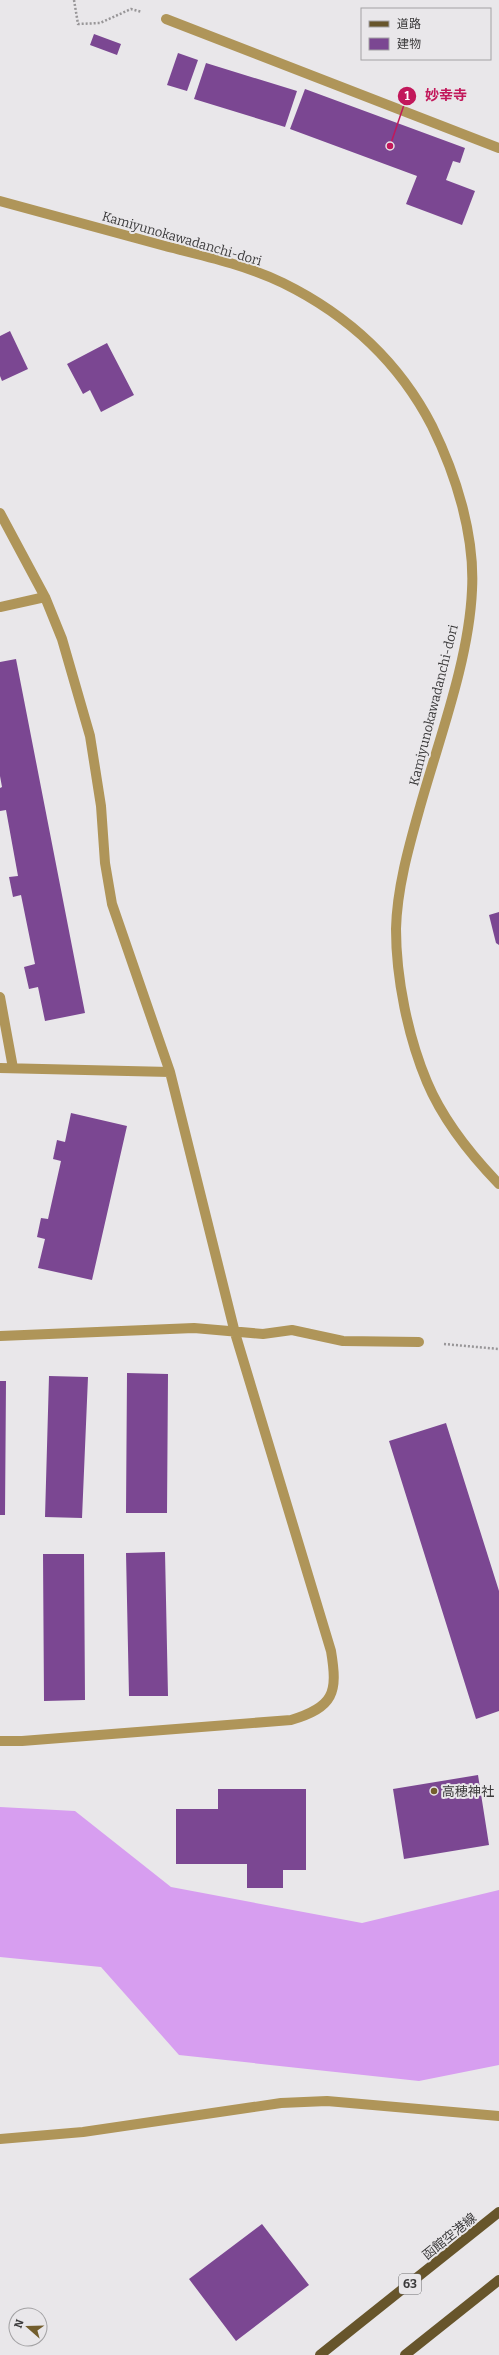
<svg xmlns="http://www.w3.org/2000/svg" width="499" height="2355" viewBox="0 0 499 2355" font-family="Bitter,'Noto Sans JP',serif">
	<style>
		.forest { fill: #d79ef0 }
		.building { fill: #7b4792 }
		.lines { fill: none; stroke-linecap: round; stroke-linejoin: round }
		.path { stroke: #989698; stroke-width: 2.5; stroke-dasharray: 2 2; stroke-linecap: butt }
		.minor { stroke: #af9559; stroke-width: 10 }
		.major { stroke: #67552b; stroke-width: 10 }
		.poi-dot { fill: #735e2d; stroke: #e9e7ea; stroke-width: 1.5 }
		.labels { text-anchor: middle; stroke-width: 4; stroke-linejoin: round; paint-order: stroke }
		.shield { fill: #e9e7ea; stroke: #6f6e70; stroke-width: 1 }
		.shield-label { font-size: 12px; font-weight: bold; fill: #3b3a3b }
		.street-label { font-size: 13px; fill: #3b3a3b; stroke: #e9e7ea }
		.poi-label { font-size: 13px; fill: #3b3a3b; stroke: #e9e7ea; text-anchor: start }
		.leader { fill: none; stroke: #c2185b; stroke-width: 1.5 }
		.callout-dot { fill: #c2185b; stroke: #e9e7ea; stroke-width: 1.5 }
		.mark-label { font-size: 12px; text-anchor: middle; font-weight: bold; fill: #fff }
		.callout-label { font-size: 14px; text-anchor: middle; font-weight: bold; fill: #c2185b; stroke: #e9e7ea; stroke-width: 4; stroke-linejoin: round; paint-order: stroke }
	</style>
	<rect width="100%" height="100%" fill="#e9e7ea"/>
	<!-- forest -->
	<path class="forest" d="M 0,1807 L 75,1811 L 171,1887 L 362,1923 L 499,1890 L 499,2065 L 419,2081 L 179,2055 L 101,1967 L 0,1957 Z"/>
	<!-- building -->
	<path class="building" d="M 94,34 L 121,44 L 117,55 L 90,45 Z
		M 178,53 L 198,60 L 187,91 L 167,85 Z
		M 206,63 L 297,91 L 285,127 L 194,99 Z
		M 305,89 L 465,148 L 460,163 L 453,161 L 446,180 L 475,191 L 462,225 L 406,204 L 417,176 L 290,129 Z
		M 10,331 L 28,369 L 2,381 L 0,376 L 0,336 Z
		M 107,343 L 134,395 L 101,412 L 90,390 L 83,394 L 67,364 Z
		M 16,659 L 85,1013 L 45,1021 L 38,987 L 29,989 L 24,967 L 35,964 L 21,895 L 13,897 L 9,877 L 18,876 L 6,810 L 0,811 L 0,788 L 2,787 L 0,776 L 0,662 Z
		M 499,912 L 499,945 L 496,943 L 489,915 Z
		M 71,1113 L 127,1126 L 92,1280 L 38,1268 L 45,1239 L 37,1237 L 41,1218 L 48,1219 L 61,1161 L 53,1159 L 57,1140 L 65,1142 Z
		M 127,1373 L 168,1374 L 167,1513 L 126,1513 Z
		M 49,1376 L 88,1377 L 82,1518 L 45,1517 Z
		M 0,1381 L 6,1381 L 5,1515 L 0,1515 Z
		M 446,1423 L 499,1591 L 499,1711 L 476,1719 L 389,1441 Z
		M 165,1552 L 168,1696 L 129,1696 L 126,1553 Z
		M 43,1554 L 84,1554 L 85,1700 L 44,1701 Z
		M 478,1775 L 489,1845 L 404,1859 L 393,1789 Z
		M 218,1789 L 306,1789 L 306,1870 L 283,1870 L 283,1888 L 247,1888 L 247,1864 L 176,1864 L 176,1809 L 218,1809 Z
		M 262,2224 L 309,2285 L 236,2341 L 189,2279 Z"/>
	<g class="lines">
		<!-- path -->
		<path class="path" d="M 74,0 L 78,24 L 100,23 L 131,9 L 142,12
			M 444,1344 L 499,1349"/>
		<!-- minor -->
		<path class="minor" d="M 166,19 L 499,148
			M 0,201 C 55,216 110,231 165,246 C 205,256 246,265 283,283 C 348,315 399,362 432,426 C 456,475 475,535 472,590 C 469,660 439,739 420,807 C 409,846 397,888 396,929 C 396,978 408,1037 427,1082 C 443,1120 471,1155 499,1184
			M 0,513 L 45,597 L 62,639 L 90,736 L 101,806 L 105,863 L 112,904 L 170,1072 L 235,1333 L 331,1651 C 338,1693 334,1707 291,1720 L 22,1741 L 0,1741
			M 0,607 L 45,597
			M 0,997 L 13,1068
			M 0,1068 L 170,1072
			M 0,1336 L 194,1328 L 263,1334 L 292,1330 L 343,1341 L 419,1342
			M 0,2139 L 83,2132 L 281,2103 L 327,2101 L 499,2116"/>
		<!-- major -->
		<path class="major" d="M 320,2355 L 499,2212
			M 405,2355 L 499,2280"/>
	</g>
	<!-- markers -->
	<circle class="poi-dot" cx="434" cy="1791" r="4"/>
	<g class="labels">
		<!-- shield labels -->
		<rect class="shield" x="399" y="2274" width="22" height="20" rx="3"/>
		<g class="shield-label">
			<text x="410" y="2288">63</text>
		</g>
		<!-- street labels -->
		<g class="street-label">
			<text transform="translate(182 238) rotate(16)" y="5">Kamiyunokawadanchi-dori</text>
			<text transform="translate(433 705) rotate(-76)" y="5">Kamiyunokawadanchi-dori</text>
			<text transform="translate(449 2236) rotate(-39)" y="5">函館空港線</text>
		</g>
		<!-- poi labels -->
		<g class="poi-label">
			<text x="442" y="1796">高穂神社</text>
		</g>
	</g>
	<!-- callouts -->
	<path class="leader" d="M390 146L407 96"/>
	<g class="callout-dot">
		<circle cx="390" cy="146" r="4"/>
		<circle cx="407" cy="96" r="10"/>
	</g>
	<g class="mark-label">
		<text x="407" y="100">1</text>
	</g>
	<g class="callout-label">
		<text x="446" y="100">妙幸寺</text>
	</g>
	<!-- legend -->
	<rect x="361" y="8" width="130" height="52" fill="#e9e7ea" stroke="#a3a2a4"/>
	<rect x="369" y="21" width="20" height="6" fill="#67552b" stroke="#a3a2a4"/>
	<text x="397" y="28" font-size="12" fill="#3b3a3b">道路</text>
	<rect x="369" y="38" width="20" height="12" fill="#7b4792" stroke="#a3a2a4"/>
	<text x="397" y="48" font-size="12" fill="#3b3a3b">建物</text>
	<!-- north arrow -->
	<g transform="translate(28 2327) rotate(290)"><circle r="19" fill="#e9e7ea" stroke="#a3a2a4"/>
	<path d="M0-3L7 15L0 10L-7 15Z" fill="#735e2d"/>
	<text y="-6" font-size="11" font-weight="bold" text-anchor="middle" fill="#3b3a3b">N</text>
	</g>
</svg>
